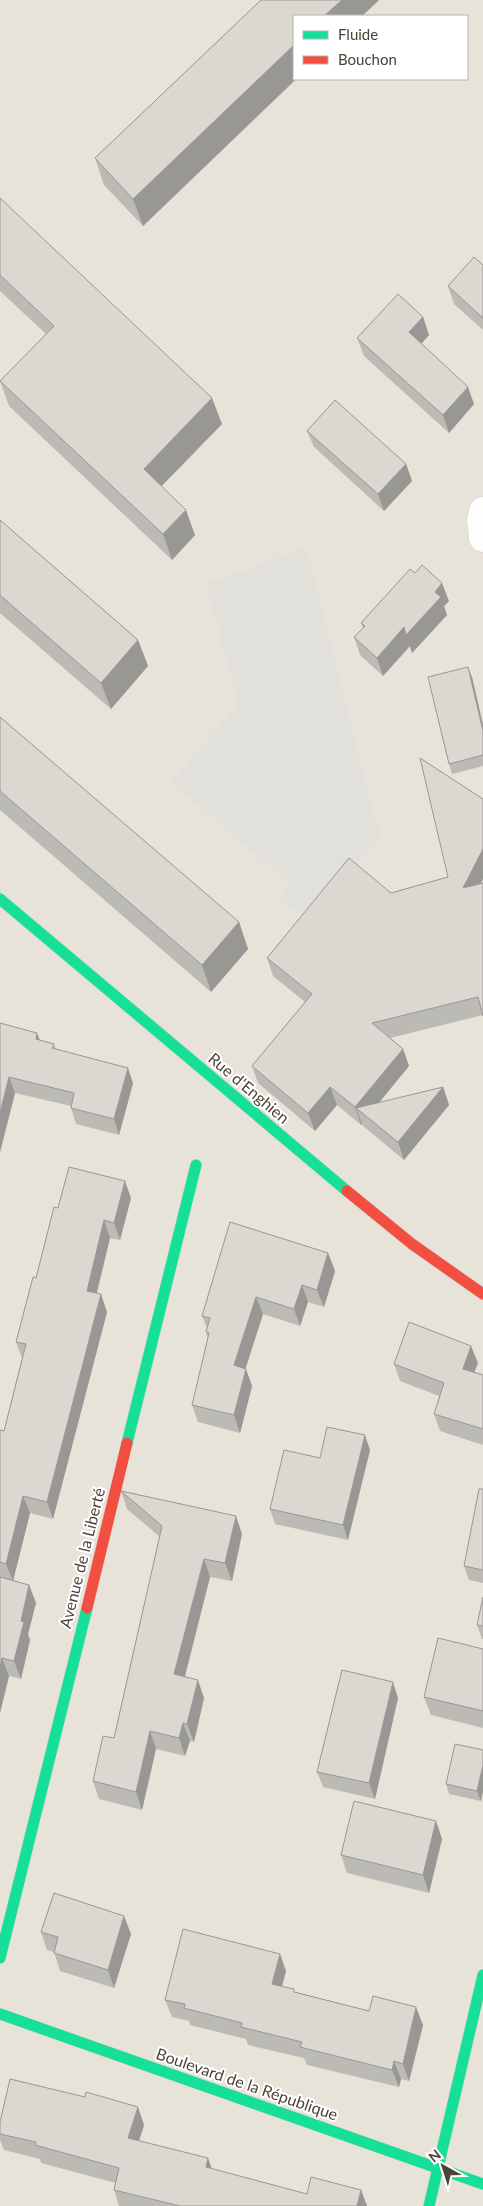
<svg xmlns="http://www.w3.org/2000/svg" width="483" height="2206" viewBox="0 0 483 2206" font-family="Lato,sans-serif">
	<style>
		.residential { fill: #e8e3d9; fill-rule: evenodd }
		.parking { fill: #e2e0db }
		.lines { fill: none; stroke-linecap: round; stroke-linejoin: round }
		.street-casing { stroke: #d1cfca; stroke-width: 29 }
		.fast-casing { stroke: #d5d0c4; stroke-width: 12 }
		.jam-casing { stroke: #d5d0c4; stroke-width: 12 }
		.street { stroke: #fdfdfc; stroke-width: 28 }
		.fast { stroke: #16e098; stroke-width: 11 }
		.jam { stroke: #f24e42; stroke-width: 11 }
		.wall { fill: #bcbab5 }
		.shaded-wall { fill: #999793 }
		.building { fill: #dbd8d2; stroke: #999793 }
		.labels { text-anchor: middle; stroke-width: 4; stroke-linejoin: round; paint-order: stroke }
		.street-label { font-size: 16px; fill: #4b4336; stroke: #fff }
	</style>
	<rect width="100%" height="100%" fill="#f3f1ec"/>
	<!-- residential -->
	<path class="residential" d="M 0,0 L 483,0 L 483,2206 L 0,2206 ZM 294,16 L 467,16 L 467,79 L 294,79 Z"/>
	<!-- parking -->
	<path class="parking" d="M 306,547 L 380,837 L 307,921 L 280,899 L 291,885 L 171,782 L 238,704 L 206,584 Z"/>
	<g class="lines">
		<!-- street casing -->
		<g class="street-casing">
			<path id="street" d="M 483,511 L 481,520 L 483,538"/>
		</g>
		<!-- fast casing -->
		<g class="fast-casing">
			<path id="fast" d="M 0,899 L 347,1191
				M 127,1443 L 196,1165
				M 0,1958 L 87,1608
				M 0,2014 L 483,2184
				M 429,2206 L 483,1975"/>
		</g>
		<!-- jam casing -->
		<g class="jam-casing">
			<path id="jam" d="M 347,1191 L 412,1244 L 483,1294
				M 87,1608 L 127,1443"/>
		</g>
		<!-- street -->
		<use href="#street" class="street"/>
		<!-- fast -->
		<use href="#fast" class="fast"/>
		<!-- jam -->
		<use href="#jam" class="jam"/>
	</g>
	<!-- wall -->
	<path class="wall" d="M 261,0 L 379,0 L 143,226 L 104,185 L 95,158 Z
		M 0,198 L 222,424 L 161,486 L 195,535 L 172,560 L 9,406 L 0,381 L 46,334 L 0,291 Z
		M 483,265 L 483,330 L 454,304 L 448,286 Z
		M 423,317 L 429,335 L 421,344 L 474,404 L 449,433 L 364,356 L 357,338 Z
		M 307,431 L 406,464 L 412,481 L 384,511 L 314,447 Z
		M 0,520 L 138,640 L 148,666 L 111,709 L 0,613 Z
		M 449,601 L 444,606 L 447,615 L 412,653 L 410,646 L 383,676 L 360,655 L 354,637 L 363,628 L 361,623 Z
		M 472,677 L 483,725 L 483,766 L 452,774 L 449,764 Z
		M 0,717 L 239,922 L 248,949 L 211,992 L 0,810 Z
		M 483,799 L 483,879 L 481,883 L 483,1015 L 390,1038 L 403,1049 L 409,1066 L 379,1103 L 443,1087 L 449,1105 L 404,1160 L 363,1126 L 362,1124 L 361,1125 L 337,1105 L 315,1131 L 258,1083 L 252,1066 L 305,1002 L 273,976 L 267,958 L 391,893 L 448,877 Z
		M 0,1023 L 40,1040 L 54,1044 L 56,1049 L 133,1083 L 119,1135 L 76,1124 L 71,1108 L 71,1106 L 15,1093 L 0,1152 Z
		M 131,1198 L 120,1240 L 110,1238 L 97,1293 L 107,1312 L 53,1519 L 30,1513 L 13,1581 L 29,1585 L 36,1603 L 28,1634 L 30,1640 L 21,1679 L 9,1676 L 0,1713 L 0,1430 L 4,1431 L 22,1358 L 16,1342 L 58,1208 Z
		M 328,1253 L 335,1271 L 324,1307 L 308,1302 L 300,1326 L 263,1314 L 245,1368 L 252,1386 L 240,1433 L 198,1422 L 192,1405 L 208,1338 L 206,1332 L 207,1328 L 202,1316 Z
		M 478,1363 L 474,1372 L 483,1375 L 483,1445 L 440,1431 L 434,1414 L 439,1396 L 400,1381 L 394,1364 Z
		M 370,1450 L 348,1540 L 275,1524 L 270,1509 L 320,1458 Z
		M 483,1489 L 483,1583 L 469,1580 L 464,1566 Z
		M 121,1491 L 242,1534 L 232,1581 L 210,1577 L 184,1677 L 204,1698 L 194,1742 L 190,1741 L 185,1756 L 156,1749 L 142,1810 L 99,1799 L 93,1781 L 114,1738 L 160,1537 L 127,1509 Z
		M 477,1625 L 483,1626 L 483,1639 L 482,1639 Z
		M 483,1649 L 483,1728 L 431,1715 L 424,1697 Z
		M 398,1698 L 375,1799 L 323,1787 L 317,1772 Z
		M 483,1750 L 481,1801 L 449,1794 L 446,1784 Z
		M 436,1821 L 442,1839 L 429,1893 L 347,1873 L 341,1855 Z
		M 41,1932 L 131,1934 L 114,1988 L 60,1971 L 54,1952 L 47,1950 Z
		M 286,1971 L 282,1986 L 295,1992 L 423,2025 L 409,2081 L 401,2079 L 399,2087 L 307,2065 L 304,2058 L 248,2045 L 246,2039 L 190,2025 L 189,2021 L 172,2017 L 165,2000 Z
		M 0,2122 L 144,2125 L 139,2141 L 212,2169 L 307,2194 L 361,2190 L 367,2206 L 119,2206 L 114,2190 L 116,2183 L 41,2163 L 40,2159 L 4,2150 L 0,2140 Z"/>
	<!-- shaded-wall -->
	<path class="shaded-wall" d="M 342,0 L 379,0 L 362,16 L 324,16 Z
		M 294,45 L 294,79 L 296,79 L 143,226 L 133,199 Z
		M 423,317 L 429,335 L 416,350 L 409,332 Z
		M 468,387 L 474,404 L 449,433 L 443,415 Z
		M 212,398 L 222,424 L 153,495 L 144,469 Z
		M 406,464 L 412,481 L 384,511 L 378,494 Z
		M 186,510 L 195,535 L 172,560 L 163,534 Z
		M 442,583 L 449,601 L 444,606 L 447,615 L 412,653 L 410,646 L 383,676 L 377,658 Z
		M 138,640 L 148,666 L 111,709 L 101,683 Z
		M 468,667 L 472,677 L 483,725 L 483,731 Z
		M 483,849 L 483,879 L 470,905 L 463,888 Z
		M 239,922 L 248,949 L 211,992 L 202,965 Z
		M 37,1033 L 43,1048 L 36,1039 Z
		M 403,1049 L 409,1066 L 367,1117 L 356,1108 L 362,1124 L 361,1125 L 355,1107 Z
		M 128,1068 L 133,1083 L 119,1135 L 114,1119 Z
		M 9,1077 L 15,1093 L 0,1152 L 0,1113 Z
		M 330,1087 L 337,1105 L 315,1131 L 308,1113 Z
		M 443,1087 L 449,1105 L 404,1160 L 398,1142 Z
		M 125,1181 L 131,1198 L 120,1240 L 114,1223 Z
		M 104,1220 L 110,1238 L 93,1308 L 87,1291 Z
		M 328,1253 L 335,1271 L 324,1307 L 317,1290 Z
		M 302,1285 L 308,1302 L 300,1326 L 294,1309 Z
		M 101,1294 L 107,1312 L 53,1519 L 47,1502 Z
		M 256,1297 L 263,1314 L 241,1383 L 234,1365 Z
		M 471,1346 L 478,1363 L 469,1386 L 463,1369 Z
		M 246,1369 L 252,1386 L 240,1433 L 234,1415 Z
		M 365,1435 L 370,1450 L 348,1540 L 343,1525 Z
		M 23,1496 L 30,1513 L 13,1581 L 6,1564 Z
		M 236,1516 L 242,1534 L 232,1581 L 225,1563 Z
		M 204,1559 L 210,1577 L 181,1692 L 174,1674 Z
		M 29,1585 L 36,1603 L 28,1634 L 30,1640 L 21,1679 L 14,1661 L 21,1621 Z
		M 2,1658 L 9,1676 L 0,1713 L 0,1668 Z
		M 198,1680 L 204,1698 L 194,1742 L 187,1724 Z
		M 393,1682 L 398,1698 L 375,1799 L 369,1783 Z
		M 183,1723 L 190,1741 L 185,1756 L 179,1738 Z
		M 150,1731 L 156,1749 L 142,1810 L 136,1792 Z
		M 483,1765 L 483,1792 L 481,1801 L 477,1791 Z
		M 436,1821 L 442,1839 L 429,1893 L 423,1875 Z
		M 124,1916 L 131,1934 L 114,1988 L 108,1970 Z
		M 280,1954 L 286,1971 L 278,2001 L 272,1984 Z
		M 416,2007 L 423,2025 L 409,2081 L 403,2064 Z
		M 394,2061 L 401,2079 L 399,2087 L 392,2070 Z
		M 138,2107 L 144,2125 L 134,2156 L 128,2138 Z
		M 208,2158 L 214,2175 L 206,2167 Z
		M 361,2190 L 367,2206 L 357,2206 Z"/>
	<!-- building -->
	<path class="building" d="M 261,0 L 342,0 L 324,16 L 294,16 L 294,45 L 133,199 L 95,158 Z
		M 0,198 L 212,398 L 144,469 L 186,510 L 163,534 L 0,381 L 54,326 L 0,275 Z
		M 474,257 L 483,265 L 483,318 L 448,286 Z
		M 398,294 L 423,317 L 409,332 L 468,387 L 443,415 L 357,338 Z
		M 335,400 L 406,464 L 378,494 L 307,431 Z
		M 0,520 L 138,640 L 101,683 L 0,595 Z
		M 422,565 L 442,583 L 435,592 L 441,597 L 406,635 L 404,627 L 377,658 L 354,637 L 365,626 L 361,623 L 410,569 L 415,573 Z
		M 468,667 L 483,731 L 483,755 L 449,764 L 428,677 Z
		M 0,717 L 239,922 L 202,965 L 0,791 Z
		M 420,758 L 483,799 L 483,849 L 463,888 L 483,883 L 483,1016 L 478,997 L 372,1023 L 403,1049 L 355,1107 L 330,1087 L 308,1113 L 252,1066 L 312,994 L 267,958 L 349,858 L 391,893 L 448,877 Z
		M 0,1023 L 37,1033 L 36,1039 L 54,1044 L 52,1048 L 128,1068 L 114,1119 L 71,1108 L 74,1093 L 9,1077 L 0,1113 Z
		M 443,1087 L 398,1142 L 356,1108 Z
		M 69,1167 L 125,1181 L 114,1223 L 104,1220 L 87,1291 L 101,1294 L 47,1502 L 23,1496 L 6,1564 L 0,1562 L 0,1430 L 4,1431 L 26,1344 L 16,1342 L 33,1277 L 36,1278 L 54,1207 L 58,1208 Z
		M 230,1222 L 328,1253 L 317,1290 L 302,1285 L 294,1309 L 256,1297 L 234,1365 L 246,1369 L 234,1415 L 192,1405 L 209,1333 L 206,1332 L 210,1318 L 202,1316 Z
		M 409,1322 L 471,1346 L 463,1369 L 483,1375 L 483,1429 L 434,1414 L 444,1383 L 394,1364 Z
		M 327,1427 L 365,1435 L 343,1525 L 270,1509 L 284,1450 L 320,1458 Z
		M 479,1489 L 483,1489 L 483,1570 L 464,1566 Z
		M 121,1491 L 236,1516 L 225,1563 L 204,1559 L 174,1674 L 198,1680 L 187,1724 L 183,1723 L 179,1738 L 150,1731 L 136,1792 L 93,1781 L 103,1736 L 114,1738 L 162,1526 Z
		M 0,1577 L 29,1585 L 21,1621 L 24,1622 L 14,1661 L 2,1658 L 0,1668 Z
		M 483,1597 L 483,1626 L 477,1625 Z
		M 438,1638 L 483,1649 L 483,1711 L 424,1697 Z
		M 342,1670 L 393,1682 L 369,1783 L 317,1772 Z
		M 455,1744 L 483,1750 L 483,1765 L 477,1791 L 446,1784 Z
		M 354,1801 L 436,1821 L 423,1875 L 341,1855 Z
		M 54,1893 L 124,1916 L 108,1970 L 54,1953 L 58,1937 L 41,1932 Z
		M 183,1929 L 280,1954 L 272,1984 L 294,1989 L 294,1992 L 369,2011 L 373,1996 L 416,2007 L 403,2064 L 394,2061 L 392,2070 L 300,2047 L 302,2042 L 241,2027 L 242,2023 L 184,2008 L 185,2004 L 165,2000 Z
		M 10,2079 L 85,2097 L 86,2092 L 138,2107 L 128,2138 L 208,2158 L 206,2167 L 307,2194 L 311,2177 L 361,2190 L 357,2206 L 180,2206 L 114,2190 L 119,2168 L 35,2145 L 36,2142 L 0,2134 L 0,2122 Z"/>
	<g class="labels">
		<!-- street labels -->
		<g class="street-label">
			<text transform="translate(249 1088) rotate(40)" y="6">Rue d'Enghien</text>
			<text transform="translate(82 1558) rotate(-76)" y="6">Avenue de la Liberté</text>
			<text transform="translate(247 2084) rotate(19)" y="6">Boulevard de la République</text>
		</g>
	</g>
	<!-- legend -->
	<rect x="293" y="15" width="175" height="65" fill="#ffffff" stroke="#b7b4af"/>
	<rect x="303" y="31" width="25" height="8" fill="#16e098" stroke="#b7b4af"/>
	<text x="338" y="40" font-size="15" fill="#4b4336">Fluide</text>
	<rect x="303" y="56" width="25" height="8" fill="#f24e42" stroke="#b7b4af"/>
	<text x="338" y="65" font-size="15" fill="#4b4336">Bouchon</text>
	<!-- north arrow -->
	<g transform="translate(443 2166) rotate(321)" stroke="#ffffff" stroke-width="4" paint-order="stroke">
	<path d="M0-4L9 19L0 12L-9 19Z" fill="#4b4336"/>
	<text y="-8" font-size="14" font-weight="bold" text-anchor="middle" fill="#4b4336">N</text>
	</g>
</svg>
